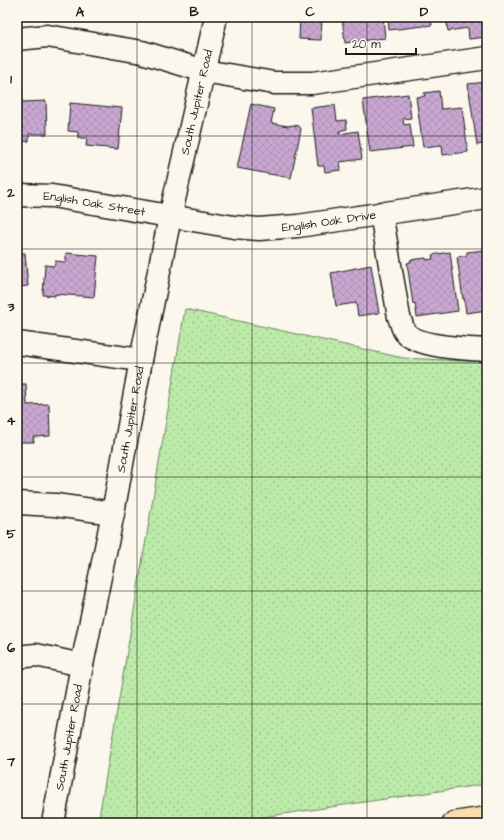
<svg xmlns="http://www.w3.org/2000/svg" width="504" height="840" viewBox="0 0 504 840" font-family="'Architects Daughter',sans-serif">
	<style>
		.grass { fill: url(#grass-dots); stroke: #6c8362 }
		.building { fill: url(#building-cross-hatch); stroke: #1c1c1c }
		.lines { fill: none; stroke-linecap: round; stroke-linejoin: round }
		.minor-casing { stroke: #1c1c1c; stroke-width: 25 }
		.major-casing { stroke: #1c1c1c; stroke-width: 25 }
		.minor { stroke: #fbf7ec; stroke-width: 22 }
		.major { stroke: #faddab; stroke-width: 22 }
		.grid { fill: none; stroke: #1c1c1c; stroke-width: 1; stroke-opacity: 0.55 }
		.labels { text-anchor: middle; stroke-width: 4; stroke-linejoin: round; paint-order: stroke }
		.street-label { font-size: 12px; fill: #1c1c1c; stroke: #fbf7ec }
		.neatline { fill: none; stroke: #1c1c1c; stroke-width: 1.5 }
		.grid-label { font-size: 13px; text-anchor: middle; font-weight: bold; fill: #1c1c1c }
	</style>
	<defs>
		<pattern id="grass-dots" width="8" height="8" patternUnits="userSpaceOnUse"><rect width="8" height="8" fill="#bceaa8"/><path d="M2 2h.1M6 6h.1" fill="none" stroke="#a1c890" stroke-width="1.8" stroke-linecap="round"/></pattern>
		<pattern id="building-cross-hatch" width="8" height="8" patternUnits="userSpaceOnUse"><rect width="8" height="8" fill="#c9a7d1"/><path d="M0 0l8 8M0 8l8-8" fill="none" stroke="#ac8fb3"/></pattern>
	</defs>
	<rect width="100%" height="100%" fill="#fbf7ec"/>
	<filter id="ink" filterUnits="userSpaceOnUse"><feTurbulence type="fractalNoise" baseFrequency=".025" numOctaves="2"/><feDisplacementMap in="SourceGraphic" scale="8" xChannelSelector="R" yChannelSelector="G"/><feConvolveMatrix kernelMatrix="1 2 1 2 8 2 1 2 1" color-interpolation-filters="sRGB"/></filter>
	<g filter="url(#ink)">
		<!-- grass -->
		<path class="grass" d="M 185,309 L 403,358 L 487,362 L 487,784 L 222,823 L 98,823 Z"/>
		<!-- building -->
		<path class="building" d="M 300,17 L 322,17 L 321,40 L 299,39 Z
			M 342,17 L 383,17 L 385,38 L 345,43 Z
			M 388,17 L 431,17 L 432,25 L 389,30 Z
			M 446,17 L 486,17 L 487,37 L 469,39 L 468,28 L 448,31 Z
			M 17,82 L 22,82 L 22,102 L 46,101 L 47,134 L 29,134 L 29,141 L 17,142 Z
			M 487,82 L 487,143 L 477,145 L 468,84 Z
			M 439,91 L 441,109 L 462,107 L 468,152 L 443,155 L 442,145 L 423,147 L 416,97 L 425,96 L 424,93 Z
			M 408,94 L 411,118 L 403,119 L 404,125 L 410,124 L 413,147 L 370,152 L 363,100 Z
			M 70,103 L 122,108 L 118,149 L 86,146 L 87,138 L 78,138 L 78,132 L 68,131 Z
			M 251,104 L 274,109 L 271,123 L 288,126 L 293,125 L 299,126 L 301,129 L 291,178 L 237,168 Z
			M 335,105 L 337,121 L 346,120 L 347,129 L 339,131 L 339,134 L 358,131 L 362,159 L 340,162 L 341,170 L 325,172 L 324,166 L 318,166 L 311,108 Z
			M 485,250 L 485,252 L 487,252 L 487,310 L 466,313 L 464,298 L 463,299 L 457,257 L 467,255 L 467,252 Z
			M 450,252 L 458,311 L 417,317 L 415,303 L 413,304 L 407,263 L 411,262 L 410,260 L 426,258 L 426,260 L 433,259 L 432,255 Z
			M 25,253 L 28,286 L 17,287 L 17,254 Z
			M 66,253 L 98,256 L 94,297 L 55,294 L 55,296 L 43,295 L 45,265 L 54,266 L 55,261 L 66,262 Z
			M 371,265 L 379,313 L 358,316 L 356,303 L 336,306 L 331,273 Z
			M 17,384 L 26,384 L 27,405 L 49,404 L 50,436 L 33,437 L 34,442 L 17,442 Z
			M 17,566 L 20,593 L 17,594 Z"/>
		<g class="lines">
			<!-- minor casing -->
			<g class="minor-casing">
				<g id="minor">
					<path d="M 17,39 L 47,36 L 142,52 L 204,71 L 274,83 L 312,83 L 487,58"/>
					<path id="s1" d="M 17,195 L 52,196 L 234,227 L 259,229 L 298,226 L 487,198"/>
					<path d="M 381,213 L 399,317 C 401,321 402,328 405,332 C 416,347 469,349 487,350"/>
					<path d="M 17,343 L 141,360"/>
					<path d="M 17,503 L 55,505 L 113,513"/>
					<path d="M 17,657 L 36,655 L 82,665"/>
					<path id="s2" d="M 53,823 L 82,665 L 113,513 L 141,360 L 170,217 L 216,17"/>
				</g>
			</g>
			<!-- major casing -->
			<g class="major-casing">
				<path id="major" d="M 454,823 L 487,818"/>
			</g>
			<!-- minor -->
			<use href="#minor" class="minor"/>
			<!-- major -->
			<use href="#major" class="major"/>
		</g>
	</g>
	<!-- grid -->
	<path class="grid" d="M 137,17 L 137,823M 252,17 L 252,823M 367,17 L 367,823M 17,136 L 487,136M 17,249 L 487,249M 17,363 L 487,363M 17,477 L 487,477M 17,591 L 487,591M 17,704 L 487,704"/>
	<g class="labels">
		<!-- street labels -->
		<g class="street-label">
			<text dy="4" stroke="none"><textPath href="#s2" startOffset="735">South Jupiter Road</textPath></text>
			<text dy="4" stroke="none"><textPath href="#s1" startOffset="78">English Oak Street</textPath></text>
			<text dy="4" stroke="none"><textPath href="#s1" startOffset="315">English Oak Drive</textPath></text>
			<text dy="4" stroke="none"><textPath href="#s2" startOffset="411">South Jupiter Road</textPath></text>
			<text dy="4" stroke="none"><textPath href="#s2" startOffset="87">South Jupiter Road</textPath></text>
		</g>
	</g>
	<!-- margin -->
	<rect width="504" height="840" fill="none" stroke="#fbf7ec" stroke-width="44"/>
	<!-- scale -->
	<path d="M346 48v6h70v-6" fill="none" stroke="#1c1c1c" stroke-width="2"/>
	<text x="352" y="48" font-size="12" fill="#1c1c1c" stroke="#fbf7ec" stroke-width="3" paint-order="stroke">20 m</text>
	<rect x="22" y="22" width="460" height="796" class="neatline"/>
	<g class="grid-label">
		<text x="80" y="16">A</text>
		<text x="194" y="16">B</text>
		<text x="310" y="16">C</text>
		<text x="424" y="16">D</text>
		<text x="11" y="83">1</text>
		<text x="11" y="197">2</text>
		<text x="11" y="311">3</text>
		<text x="11" y="425">4</text>
		<text x="11" y="538">5</text>
		<text x="11" y="652">6</text>
		<text x="11" y="766">7</text>
	</g>
</svg>
